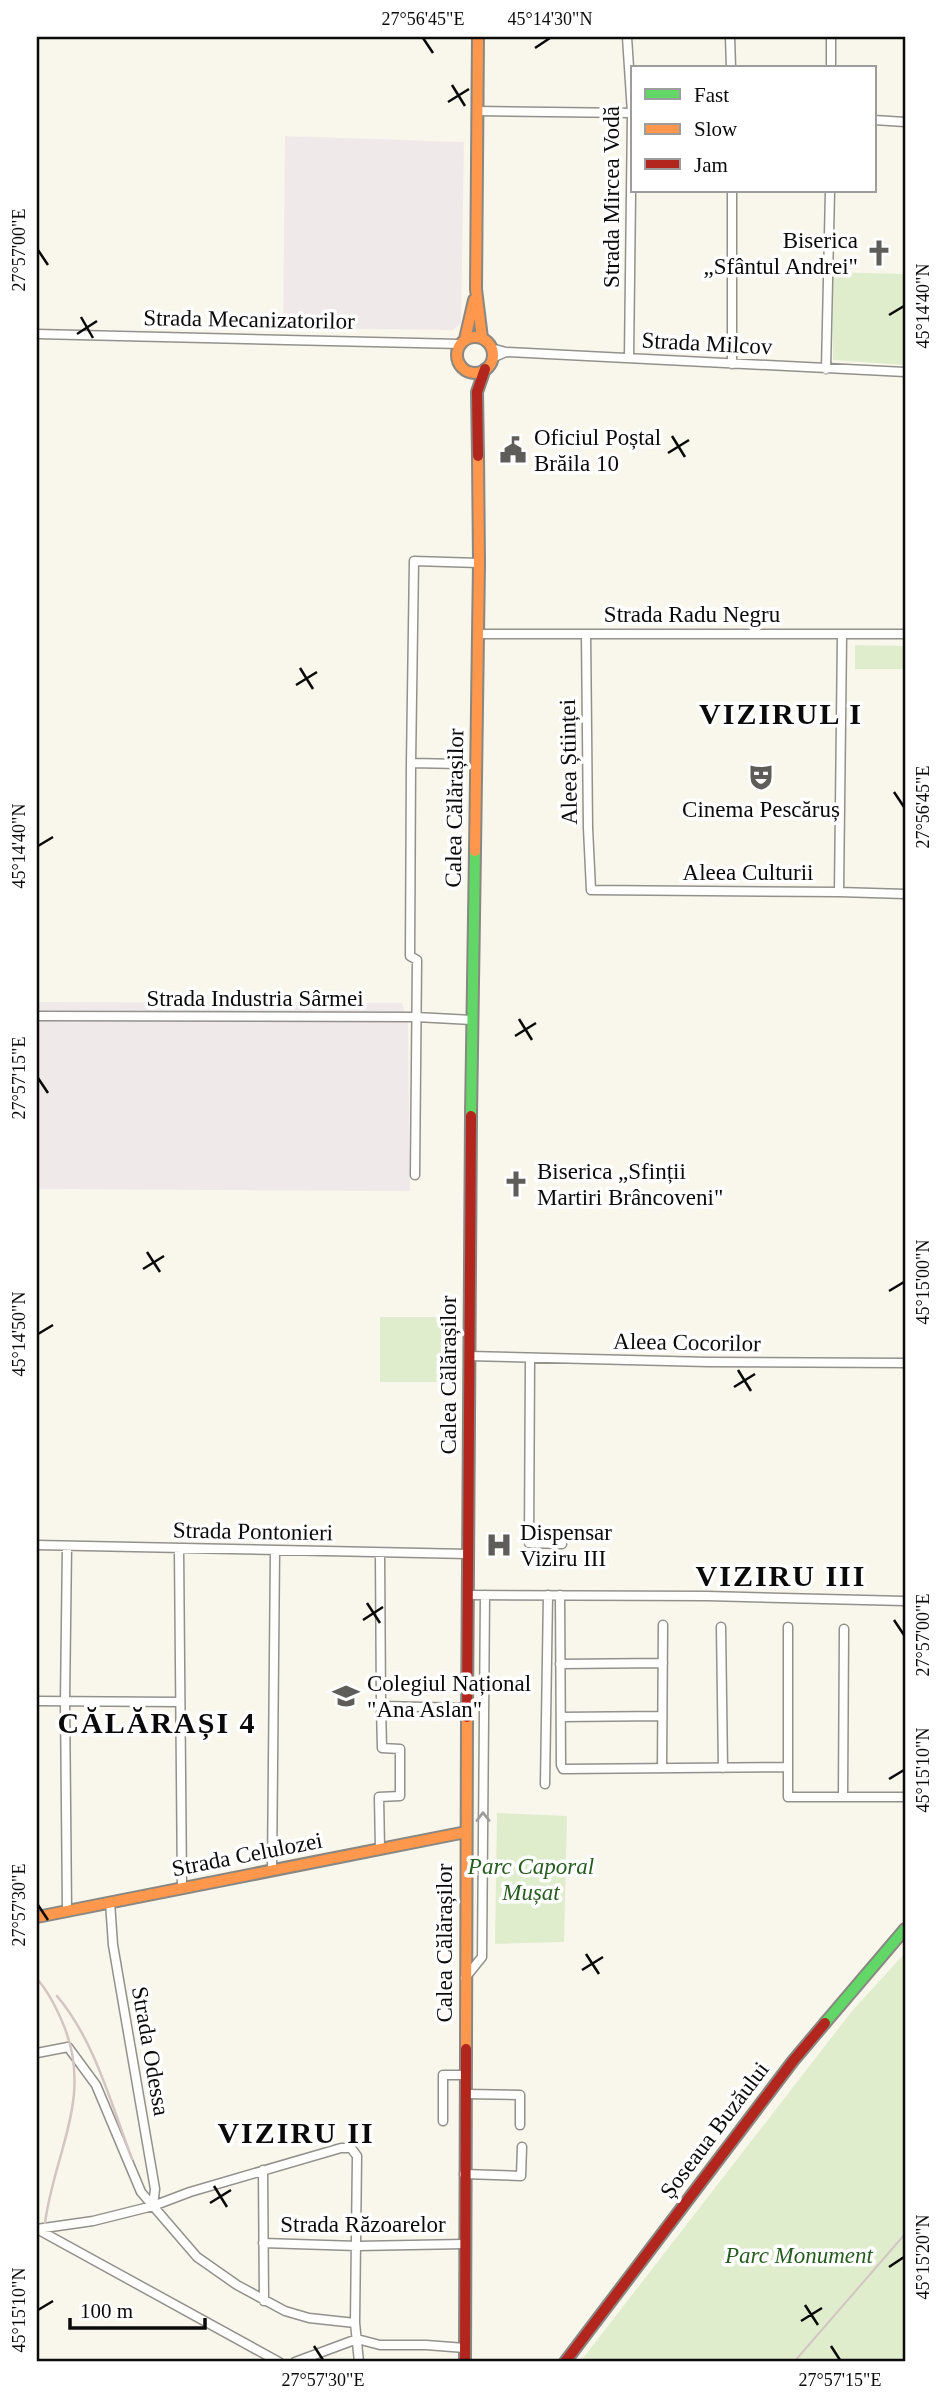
<svg xmlns="http://www.w3.org/2000/svg" width="942" height="2399" viewBox="0 0 942 2399" font-family="'Times New Roman',serif">
	<style>
		.industrial { fill: #f0e9ea }
		.green { fill: #dfedcd }
		.lines { fill: none; stroke-linecap: round; stroke-linejoin: round }
		.street-casing { stroke: #92918c; stroke-width: 11 }
		.fast-casing { stroke: #888782; stroke-width: 14 }
		.slow-casing { stroke: #888782; stroke-width: 14 }
		.jam-casing { stroke: #888782; stroke-width: 14 }
		.street { stroke: #fefefc; stroke-width: 8 }
		.fast { stroke: #63d668; stroke-width: 10 }
		.slow { stroke: #ff974d; stroke-width: 10 }
		.jam { stroke: #b3261e; stroke-width: 10 }
		.tram { stroke: #d4c5c3; stroke-width: 2 }
		.rail { stroke: #d4c5c3; stroke-width: 2.5 }
		.oneway { stroke: #9c9c9b }
		.ticks { fill: none; stroke: #0a0a0a; stroke-width: 2.5 }
		.labels { text-anchor: middle; stroke-width: 7; stroke-linejoin: round; paint-order: stroke }
		.street-label { font-size: 23px; fill: #0a0a0a; stroke: #fff }
		.poi-label { font-size: 23px; fill: #0a0a0a; stroke: #fff; text-anchor: start }
		.park-label { font-size: 23px; font-style: italic; fill: #265d1e; stroke: #fff }
		.district-label { font-size: 30px; font-weight: bold; letter-spacing: 2px; fill: #0a0a0a; stroke: #fff }
		.neatline { fill: none; stroke: #0a0a0a; stroke-width: 2.5 }
		.ticks-label { font-size: 18px; text-anchor: middle; fill: #0a0a0a }
	</style>
	<rect width="100%" height="100%" fill="#f9f7ec"/>
	<!-- industrial -->
	<path class="industrial" d="M 285,136 L 464,142 L 461,323 L 453,330 L 283,328 Z
		M 37,1002 L 402,1003 L 408,1023 L 410,1191 L 37,1189 Z"/>
	<!-- green -->
	<path class="green" d="M 832,272 L 905,274 L 905,365 L 833,360 Z
		M 855,645 L 905,646 L 905,669 L 855,669 Z
		M 380,1317 L 441,1317 L 441,1382 L 380,1382 Z
		M 497,1813 L 567,1816 L 564,1942 L 495,1944 Z
		M 905,1953 L 905,2362 L 580,2362 L 852,2011 Z"/>
	<g class="lines">
		<!-- street casing -->
		<g class="street-casing">
			<path id="street" d="M 627,37 L 632,113 L 629,358
				M 730,37 L 731,68
				M 831,37 L 831,68
				M 478,111 L 632,113
				M 874,120 L 905,122
				M 37,334 L 460,344
				M 491,348 L 506,352 L 905,372
				M 492,358 L 506,352
				M 732,364 L 732,191
				M 826,369 L 830,191
				M 478,634 L 905,634
				M 586,634 L 588,828 L 591,890 L 839,892 L 905,894
				M 411,763 L 414,561 L 479,563
				M 839,892 L 842,635
				M 37,1016 L 416,1017 L 472,1020
				M 415,1175 L 417,960 L 410,956 L 411,763 L 460,764
				M 469,1356 L 708,1362 L 905,1363
				M 530,1358 L 529,1543 L 562,1544
				M 37,1545 L 468,1554
				M 67,1546 L 65,1701 L 67,1910
				M 179,1549 L 182,1888
				M 380,1553 L 381,1706
				M 467,1595 L 707,1596 L 905,1601
				M 560,1595 L 561,1765 L 563,1769 L 788,1767
				M 721,1627 L 723,1768
				M 788,1627 L 788,1797 L 905,1797
				M 560,1664 L 663,1663
				M 37,1701 L 180,1702
				M 561,1717 L 662,1716
				M 662,1768 L 663,1625
				M 545,1784 L 548,1595
				M 843,1797 L 844,1629
				M 380,1849 L 379,1797 L 400,1796 L 400,1749 L 382,1748 L 381,1706 L 467,1708
				M 272,1870 L 275,1551
				M 110,1902 L 113,1945 L 155,2189 L 153,2206
				M 465,1978 L 482,1957 L 485,1595
				M 37,2053 L 68,2047 L 96,2085 L 141,2192 L 197,2257 L 237,2285 L 285,2311 L 309,2318 L 355,2323
				M 465,2094 L 520,2095 L 520,2125
				M 443,2121 L 443,2075 L 465,2075
				M 263,2170 L 264,2301
				M 464,2174 L 521,2176 L 522,2147
				M 37,2229 L 93,2221 L 153,2206 L 190,2192 L 341,2148 L 351,2148 L 357,2156 L 355,2323 L 359,2362
				M 37,2229 L 279,2362
				M 263,2243 L 357,2246 L 464,2244
				M 295,2362 L 357,2339 L 380,2345 L 426,2345 L 465,2348"/>
		</g>
		<!-- fast casing -->
		<g class="fast-casing">
			<path id="fast" d="M 471,1116 L 475,851
				M 825,2023 L 905,1929"/>
		</g>
		<!-- slow casing -->
		<g class="slow-casing">
			<path id="slow" d="M 478,37 L 476,289 L 482,338
				M457 355a18 18 0 1 1 36 0a18 18 0 1 1-36 0Z
				M 465,339 L 474,300
				M 475,851 L 479,563 L 478,456
				M 37,1917 L 466,1832
				M 466,2049 L 467,1717"/>
		</g>
		<!-- jam casing -->
		<g class="jam-casing">
			<path id="jam" d="M 478,456 L 477,392 L 485,369
				M 467,1717 L 471,1116
				M 465,2362 L 466,2049
				M 565,2362 L 793,2061 L 825,2023"/>
		</g>
		<!-- street -->
		<use href="#street" class="street"/>
		<!-- fast -->
		<use href="#fast" class="fast"/>
		<!-- slow -->
		<use href="#slow" class="slow"/>
		<!-- jam -->
		<use href="#jam" class="jam"/>
		<!-- tram -->
		<path class="tram" d="M 794,2362 L 905,2234"/>
		<!-- rail -->
		<path class="rail" d="M 37,1979 C 49,1992 57,2009 64,2026 C 93,2098 54,2153 45,2223
			M 57,1996 C 95,2041 111,2104 132,2159"/>
	</g>
	<!-- one-way arrows -->
	<defs><path id="oneway-chevron" d="M-2-3.5L2.5 0L-2 3.5" fill="none" stroke-width="1.6" stroke-linecap="round" stroke-linejoin="round" transform="scale(1.75)"/></defs>
	<use class="oneway" href="#oneway-chevron" transform="translate(483 1817) rotate(-90)"/>
	<!-- ticks -->
	<path class="ticks" d="M 423,38 L 433,53M 535,48 L 550,38M 452,85 L 465,106M 448,102 L 469,89M 38,250 L 48,265M 889,315 L 904,306M 81,317 L 93,338M 77,334 L 97,321M 672,436 L 685,457M 668,453 L 689,440M 300,668 L 313,689M 296,685 L 317,672M 894,792 L 904,807M 38,846 L 53,837M 519,1019 L 532,1040M 515,1036 L 536,1023M 38,1078 L 48,1093M 147,1252 L 160,1272M 143,1269 L 164,1256M 889,1291 L 904,1282M 38,1334 L 53,1325M 738,1370 L 751,1391M 734,1387 L 755,1374M 367,1603 L 380,1623M 363,1620 L 383,1607M 894,1620 L 904,1635M 889,1779 L 904,1770M 38,1905 L 48,1920M 586,1954 L 599,1974M 582,1970 L 603,1957M 214,2186 L 227,2207M 210,2203 L 231,2190M 889,2267 L 904,2257M 805,2305 L 818,2325M 38,2310 L 53,2301M 801,2321 L 822,2308M 314,2346 L 323,2360M 831,2346 L 840,2360"/>
	<!-- icons -->
	<defs>
		<g id="church-bare" transform="scale(2.1)"><path d="M-1.2-6h2.4v3.5h3.3v2.4h-3.3V6h-2.4V-.1h-3.3v-2.4h3.3Z" fill="#5e5d59" stroke="#fff" stroke-width="2.5" paint-order="stroke"/></g>
		<g id="civic-bare" transform="scale(2.1)"><path d="M-.6-6.5H3V-4.5H.6V-3L4-1V1h2V6H-6V1h2V-1L-.6-3ZM-1.2 2.5V6h2.4V2.5Z" fill="#5e5d59" stroke="#fff" stroke-width="2.5" paint-order="stroke"/></g>
		<g id="theatre-bare" transform="scale(2.1)"><path d="M-5-5.5Q0-4 5-5.5V0Q5 5 0 6Q-5 5-5 0ZM-3.3-2.5H-1v1.5H-3.3ZM1-2.5H3.3v1.5H1ZM-2.8 1Q0 5.5 2.8 1Z" fill="#5e5d59" stroke="#fff" stroke-width="2.5" paint-order="stroke"/></g>
		<g id="hospital-bare" transform="scale(2.1)"><path d="M-5-5h3v3.5h4V-5h3V5h-3V1.5h-4V5h-3Z" fill="#5e5d59" stroke="#fff" stroke-width="2.5" paint-order="stroke"/></g>
		<g id="university-bare" transform="scale(2.1)"><path d="M0-5L7-2L0 1L-7-2ZM-4 1L0 2.5L4 1V4Q0 6-4 4Z" fill="#5e5d59" stroke="#fff" stroke-width="2.5" paint-order="stroke"/></g>
	</defs>
	<g fill-rule="evenodd">
		<use href="#church-bare" x="879" y="253"/>
		<use href="#civic-bare" x="513" y="450"/>
		<use href="#theatre-bare" x="761" y="777"/>
		<use href="#church-bare" x="516" y="1184"/>
		<use href="#hospital-bare" x="499" y="1545"/>
		<use href="#university-bare" x="346" y="1696"/>
	</g>
	<g class="labels">
		<!-- street labels -->
		<g class="street-label">
			<text transform="translate(611 197) rotate(-90)" y="8">Strada Mircea Vodă</text>
			<text transform="translate(249 319) rotate(1)" y="8">Strada Mecanizatorilor</text>
			<text transform="translate(707 343) rotate(3)" y="8">Strada Milcov</text>
			<text x="692" y="622">Strada Radu Negru</text>
			<text transform="translate(568 762) rotate(-91)" y="8">Aleea Științei</text>
			<text transform="translate(454 808) rotate(-89)" y="8">Calea Călărașilor</text>
			<text x="748" y="880">Aleea Culturii</text>
			<text x="255" y="1006">Strada Industria Sârmei</text>
			<text transform="translate(687 1342) rotate(1)" y="8">Aleea Cocorilor</text>
			<text transform="translate(448 1375) rotate(-90)" y="8">Calea Călărașilor</text>
			<text transform="translate(253 1531) rotate(1)" y="8">Strada Pontonieri</text>
			<text transform="translate(247 1854) rotate(-11)" y="8">Strada Celulozei</text>
			<text transform="translate(444 1943) rotate(-90)" y="8">Calea Călărașilor</text>
			<text transform="translate(151 2051) rotate(80)" y="8">Strada Odessa</text>
			<text transform="translate(714 2130) rotate(-53)" y="8">Șoseaua Buzăului</text>
			<text x="363" y="2232">Strada Răzoarelor</text>
		</g>
		<!-- poi labels -->
		<g class="poi-label">
			<text x="858" y="248" text-anchor="end">Biserica<tspan x="858" dy="26">„Sfântul Andrei"</tspan></text>
			<text x="534" y="445">Oficiul Poștal<tspan x="534" dy="26">Brăila 10</tspan></text>
			<text x="761" y="817" text-anchor="middle">Cinema Pescăruș</text>
			<text x="537" y="1179">Biserica „Sfinții<tspan x="537" dy="26">Martiri Brâncoveni"</tspan></text>
			<text x="520" y="1540">Dispensar<tspan x="520" dy="26">Viziru III</tspan></text>
			<text x="367" y="1691">Colegiul Național<tspan x="367" dy="26">"Ana Aslan"</tspan></text>
		</g>
		<!-- park labels -->
		<g class="park-label">
			<text x="531" y="1874">Parc Caporal<tspan x="531" dy="26">Mușat</tspan></text>
			<text x="799" y="2263">Parc Monument</text>
		</g>
		<!-- district labels -->
		<g class="district-label">
			<text x="781" y="724">VIZIRUL I</text>
			<text x="781" y="1586">VIZIRU III</text>
			<text x="157" y="1733">CĂLĂRAȘI 4</text>
			<text x="296" y="2143">VIZIRU II</text>
		</g>
	</g>
	<!-- border -->
	<rect width="942" height="2399" fill="none" stroke="#ffffff" stroke-width="77"/>
	<!-- legend -->
	<rect x="631" y="66" width="245" height="126" fill="#ffffff" stroke="#9d9d9d" stroke-width="2"/>
	<rect x="645" y="89" width="35" height="10" fill="#63d668" stroke="#9d9d9d" stroke-width="2"/>
	<text x="694" y="102" font-size="21" fill="#0a0a0a">Fast</text>
	<rect x="645" y="124" width="35" height="10" fill="#ff974d" stroke="#9d9d9d" stroke-width="2"/>
	<text x="694" y="136" font-size="21" fill="#0a0a0a">Slow</text>
	<rect x="645" y="159" width="35" height="10" fill="#b3261e" stroke="#9d9d9d" stroke-width="2"/>
	<text x="694" y="172" font-size="21" fill="#0a0a0a">Jam</text>
	<!-- scale -->
	<path d="M70 2318v10h135v-10" fill="none" stroke="#0a0a0a" stroke-width="3.5"/>
	<text x="80" y="2318" font-size="21" fill="#0a0a0a" stroke="#ffffff" stroke-width="5" paint-order="stroke">100 m</text>
	<rect x="38" y="38" width="866" height="2322" class="neatline"/>
	<g class="ticks-label">
		<text x="423" y="25">27°56'45"E</text>
		<text x="550" y="25">45°14'30"N</text>
		<text transform="translate(19 250) rotate(-90)" y="6">27°57'00"E</text>
		<text transform="translate(923 306) rotate(-90)" y="6">45°14'40"N</text>
		<text transform="translate(923 807) rotate(-90)" y="6">27°56'45"E</text>
		<text transform="translate(19 846) rotate(-90)" y="6">45°14'40"N</text>
		<text transform="translate(19 1078) rotate(-90)" y="6">27°57'15"E</text>
		<text transform="translate(923 1282) rotate(-90)" y="6">45°15'00"N</text>
		<text transform="translate(19 1334) rotate(-90)" y="6">45°14'50"N</text>
		<text transform="translate(923 1635) rotate(-90)" y="6">27°57'00"E</text>
		<text transform="translate(923 1770) rotate(-90)" y="6">45°15'10"N</text>
		<text transform="translate(19 1905) rotate(-90)" y="6">27°57'30"E</text>
		<text transform="translate(923 2257) rotate(-90)" y="6">45°15'20"N</text>
		<text transform="translate(19 2310) rotate(-90)" y="6">45°15'10"N</text>
		<text x="323" y="2386">27°57'30"E</text>
		<text x="840" y="2386">27°57'15"E</text>
	</g>
</svg>
